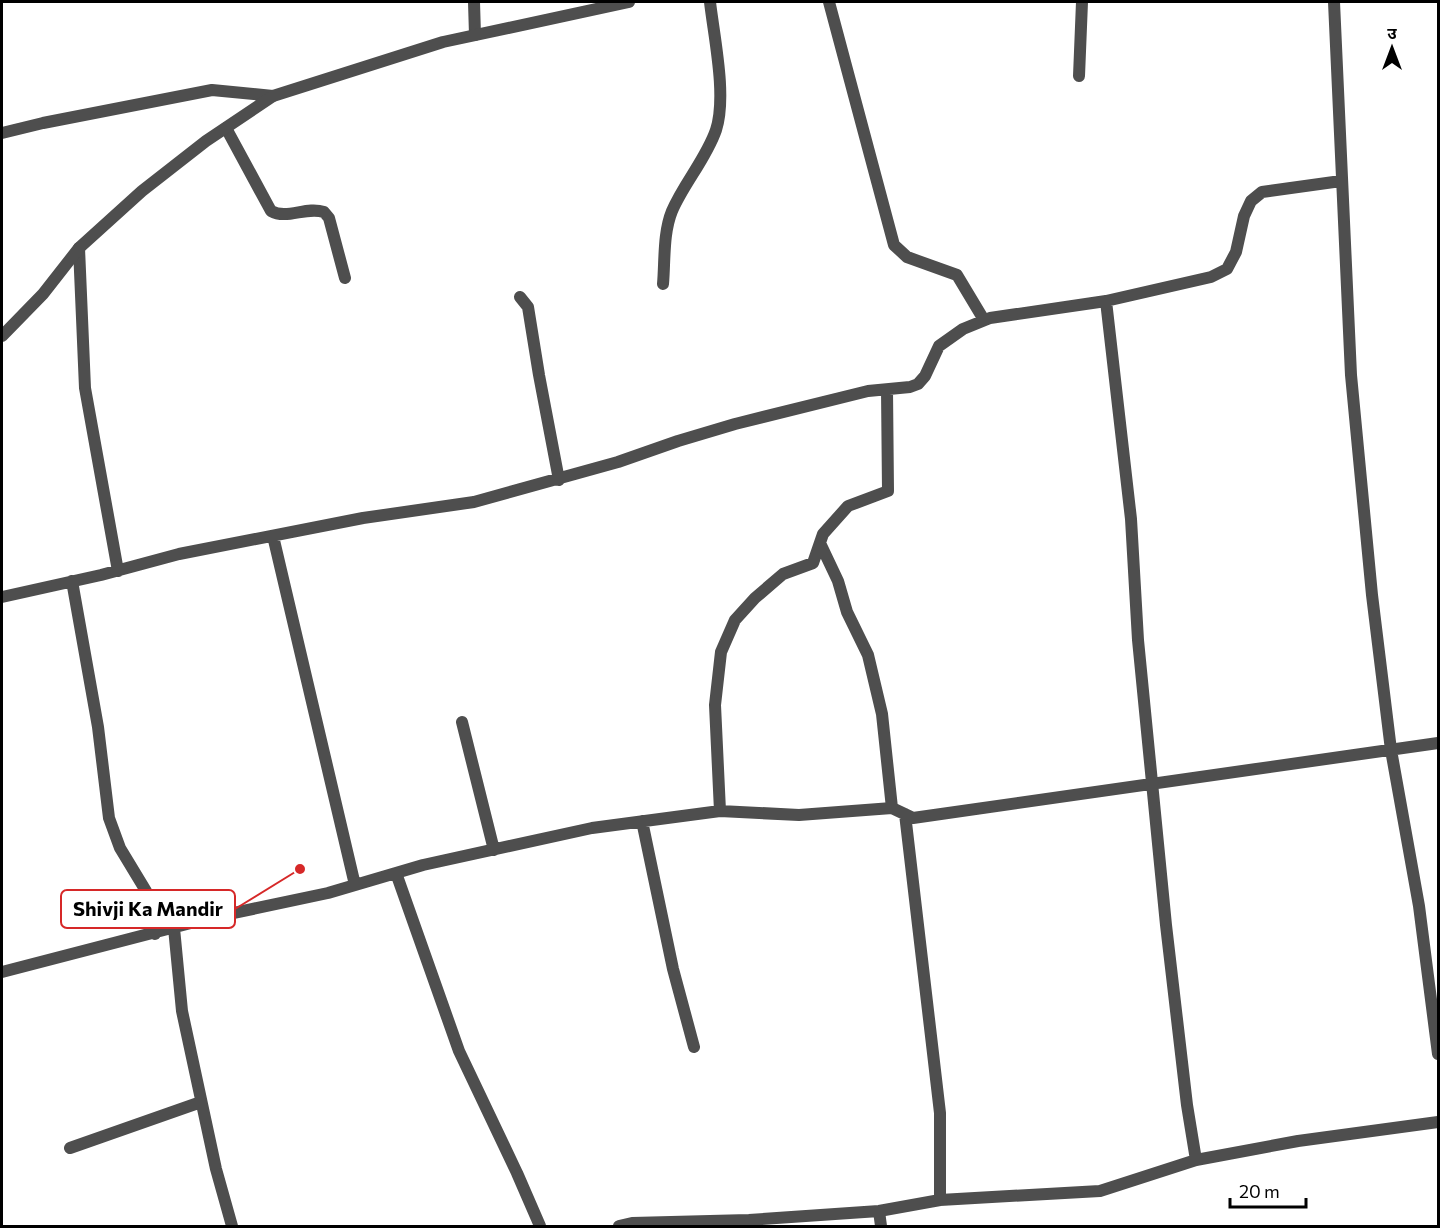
<svg xmlns="http://www.w3.org/2000/svg" width="1440" height="1228" viewBox="0 0 1440 1228" font-family="Commissioner,'Noto Sans Devanagari',sans-serif">
	<style>
		.lines { fill: none; stroke-linecap: round; stroke-linejoin: round }
		.minor { stroke: #4e4e4e; stroke-width: 12 }
		.tertiary { stroke: #4e4e4e; stroke-width: 12 }
		.leader { fill: none; stroke: #d62828; stroke-width: 2 }
		.callout-dot { fill: #d62828; stroke: #fff; stroke-width: 2 }
		.callout { fill: #fff; stroke: #d62828; stroke-width: 2 }
		.callout-label { font-size: 20px; text-anchor: middle; font-weight: bold; fill: #000 }
	</style>
	<rect width="100%" height="100%" fill="#fff"/>
	<g class="lines">
		<!-- minor -->
		<path class="minor" d="M 474,2 L 475,35
			M 829,2 L 894,245 L 907,257 L 957,275 L 984,320
			M 1334,2 L 1351,375 L 1372,595 L 1391,750 L 1419,906 L 1438,1054
			M 1079,76 L 1082,2
			M 226,128 L 271,211 C 287,220 306,206 324,212 L 329,218 L 345,278
			M 2,133 L 43,123 L 212,90 L 273,96
			M 79,248 L 85,388 L 118,571
			M 663,284 C 665,261 663,233 672,211 C 684,183 706,159 716,130 C 727,96 714,37 710,2
			M 520,297 L 528,307 L 539,375 L 559,480
			M 1106,301 L 1131,519 L 1138,640 L 1166,925 L 1187,1105 L 1196,1160
			M 273,536 L 355,885
			M 820,543 L 838,581 L 847,612 L 868,655 L 882,714 L 892,808
			M 72,581 L 98,727 L 109,818 L 120,848 L 146,891 L 155,934
			M 2,597 L 101,575 L 179,554 L 363,518 L 474,502 L 618,462 L 678,441 L 735,424 L 868,391 L 910,387 L 918,384 L 925,376 L 939,346 L 963,329 L 990,318 L 1106,301 L 1211,277 L 1227,269 L 1236,252 L 1244,216 L 1251,201 L 1262,192 L 1341,181
			M 462,722 L 494,850
			M 720,811 L 715,705 L 721,652 L 735,620 L 755,598 L 783,574 L 813,563 L 823,534 L 848,506 L 888,491 L 887,390
			M 905,814 L 940,1113 L 940,1200
			M 642,821 L 673,969 L 694,1047
			M 396,873 L 459,1051 L 517,1173 L 540,1226
			M 174,928 L 182,1011 L 216,1169 L 232,1226
			M 2,972 L 210,918 L 328,893 L 423,865 L 592,828 L 720,811 L 799,815 L 892,808 L 913,818 L 1438,743
			M 70,1148 L 201,1102
			M 879,1211 L 881,1226
			M 619,1226 L 632,1223 L 749,1220 L 879,1211 L 940,1200 L 1100,1191 L 1196,1160 L 1298,1141 L 1438,1122"/>
		<!-- tertiary -->
		<path class="tertiary" d="M 2,336 L 43,294 L 79,248 L 142,191 L 206,141 L 273,96 L 443,42 L 629,2"/>
	</g>
	<!-- callouts -->
	<path class="leader" d="M300 869L235 909"/>
	<circle class="callout-dot" cx="300" cy="869" r="6"/>
	<rect class="callout" x="61" y="890" width="174" height="38" rx="6"/>
	<g class="callout-label">
		<text x="148" y="916">Shivji Ka Mandir</text>
	</g>
	<!-- border -->
	<rect width="1440" height="1228" fill="none" stroke="#000000" stroke-width="6"/>
	<!-- north arrow -->
	<g transform="translate(1392 48)" stroke="#ffffff" stroke-width="4.5" paint-order="stroke">
	<path d="M0-4.5L10 22L0 15L-10 22Z" fill="#000000"/>
	<text y="-9" font-size="16" font-weight="bold" text-anchor="middle" fill="#000000">उ</text>
	</g>
	<!-- scale -->
	<path d="M1230 1198v9h76v-9" fill="none" stroke="#000000" stroke-width="3"/>
	<text x="1239" y="1198" font-size="18" fill="#000000" stroke="#ffffff" stroke-width="4.5" paint-order="stroke">20 m</text>
</svg>
